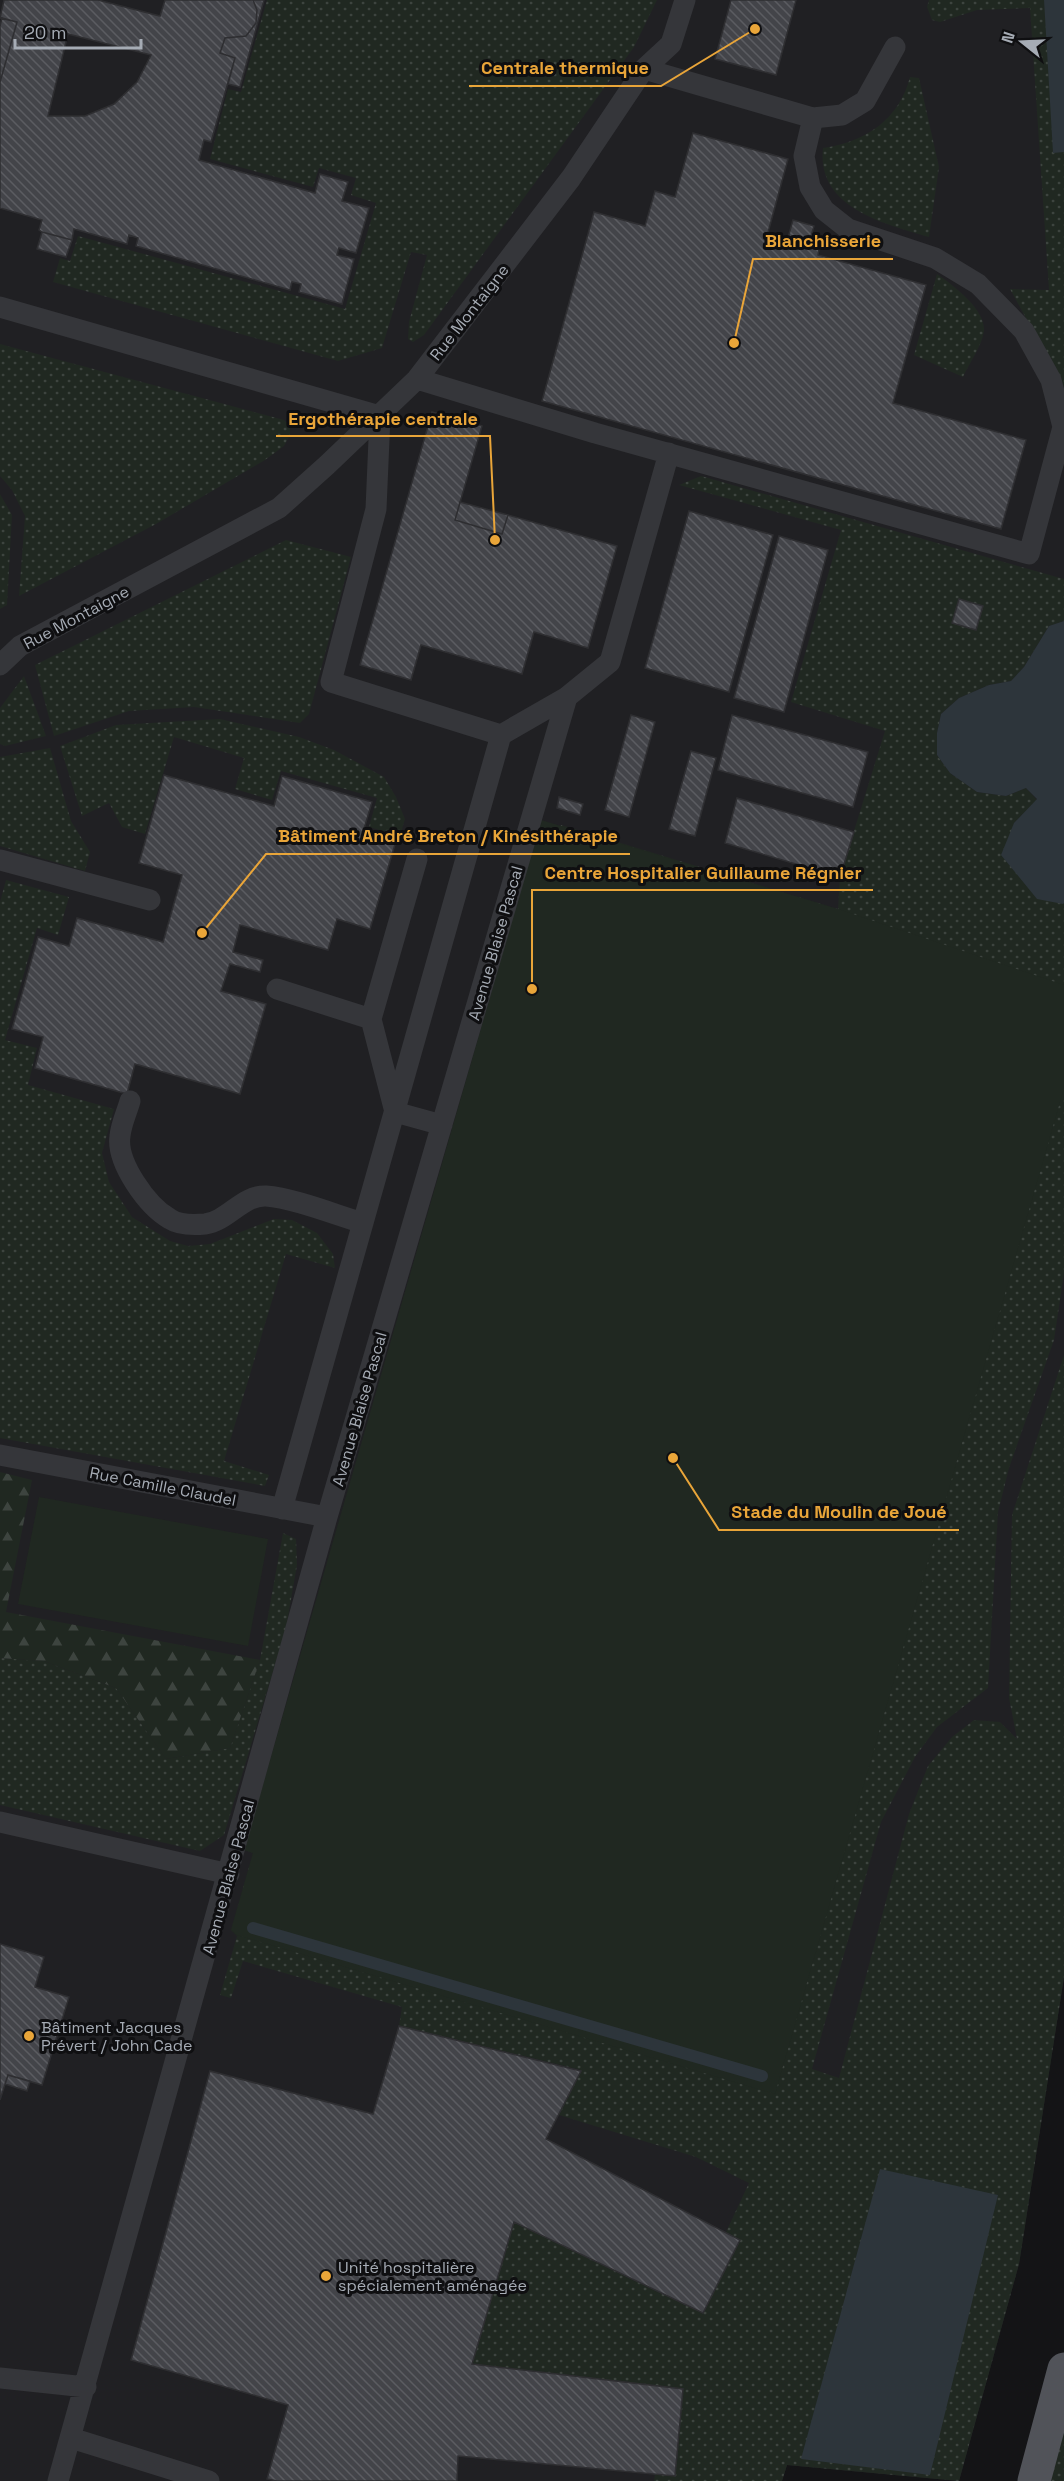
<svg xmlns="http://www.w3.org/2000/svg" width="1064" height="2481" viewBox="0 0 1064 2481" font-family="'Space Grotesk',sans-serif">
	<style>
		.built { fill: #202023 }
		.grass { fill: url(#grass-dots); fill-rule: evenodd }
		.forest { fill: url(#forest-firs) }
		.park { fill: #202821 }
		.water { fill: #2d353b }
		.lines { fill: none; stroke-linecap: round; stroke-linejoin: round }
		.stream { stroke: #2d353b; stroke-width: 12 }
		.building { fill: url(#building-back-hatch); stroke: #2e2e31; stroke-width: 1.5; fill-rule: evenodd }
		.service { stroke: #35363a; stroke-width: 21 }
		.primary { stroke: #515359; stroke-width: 33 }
		.poi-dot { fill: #e9a539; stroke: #0f0f11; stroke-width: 2 }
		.labels { text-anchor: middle; stroke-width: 6; stroke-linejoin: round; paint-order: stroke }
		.street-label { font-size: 16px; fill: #a6acb5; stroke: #0f0f11 }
		.poi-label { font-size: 16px; fill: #a6acb5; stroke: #0f0f11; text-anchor: start }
		.leader { fill: none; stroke: #e9a539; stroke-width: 2 }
		.callout-dot { fill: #e9a539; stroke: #0f0f11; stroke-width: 2 }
		.callout-label { font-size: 18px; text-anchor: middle; font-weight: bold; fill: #e9a539; stroke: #0f0f11; stroke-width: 6; stroke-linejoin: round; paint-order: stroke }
	</style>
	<defs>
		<pattern id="grass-dots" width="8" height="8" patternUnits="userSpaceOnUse" patternTransform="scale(1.5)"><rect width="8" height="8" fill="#202821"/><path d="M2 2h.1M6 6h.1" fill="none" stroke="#3d443f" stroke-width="1.8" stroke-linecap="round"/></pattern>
		<pattern id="forest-firs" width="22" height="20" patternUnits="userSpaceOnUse" patternTransform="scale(1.5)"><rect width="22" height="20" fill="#202821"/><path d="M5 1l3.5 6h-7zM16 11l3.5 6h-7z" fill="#3d443f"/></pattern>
		<pattern id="building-back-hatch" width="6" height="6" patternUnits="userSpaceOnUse" patternTransform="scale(1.5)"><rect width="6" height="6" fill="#434449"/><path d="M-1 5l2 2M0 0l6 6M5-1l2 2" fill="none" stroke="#5b5c61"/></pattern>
	</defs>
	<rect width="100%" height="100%" fill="#141416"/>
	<!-- built -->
	<path class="built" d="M 0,0 L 1064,0 L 1064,1977 L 1019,2264 L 959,2481 L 787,2465 L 782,2481 L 0,2481 Z"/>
	<!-- grass -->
	<path class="grass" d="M 267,0 L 657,0 L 634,47 L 424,335 L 413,342 L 408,339 L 409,322 L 427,255 L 411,252 L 382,348 L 338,361 L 53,282 L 60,258 L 70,261 L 78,236 L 345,309 L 376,203 L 351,195 L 356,178 L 319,168 L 313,187 L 210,159 L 228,89 L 241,92 Z
		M 929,0 L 1064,0 L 1064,387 L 1010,289 L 1049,290 L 1030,8 L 977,10 L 940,22 L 932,20 L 927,7 Z
		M 910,77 L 919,78 L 939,167 L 929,237 C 886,224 816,208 823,148 C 865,142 899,120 910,77 Z
		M 937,274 C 953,285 985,309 984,330 C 983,344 969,364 963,377 L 914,355 Z
		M 0,344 L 284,420 L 290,426 L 290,435 L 284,446 L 265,460 L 156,524 L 19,596 L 25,516 L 12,490 L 0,476 Z
		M 701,476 L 1064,579 L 1064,621 L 1049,626 L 1024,667 L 1011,681 L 989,685 L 959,698 L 941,714 L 937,733 L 937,755 L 950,773 L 977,792 L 1006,796 L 1026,788 L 1037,800 L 1014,823 L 1064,903 L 1064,1273 L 1054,1340 L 1009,1468 L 998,1512 L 988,1688 L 937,1727 L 915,1757 L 881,1822 L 812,2069 L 839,2078 L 909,1814 L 928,1766 L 952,1737 L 974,1720 L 1000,1722 L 1017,1739 L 1009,1698 L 1012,1515 L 1064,1355 L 1064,1977 L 1019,2264 L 959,2481 L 787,2465 L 782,2481 L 654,2481 L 655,2474 L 675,2476 L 682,2389 L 472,2364 L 514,2222 L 703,2313 L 740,2240 L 726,2232 L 749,2183 L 696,2157 L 559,2115 L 581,2070 L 399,2026 L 402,2007 L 243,1961 L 231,1998 L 220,1995 L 237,1936 L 231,1930 L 253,1853 L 244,1850 L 561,825 L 838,909 L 840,876 L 885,731 L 791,702 L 841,530 L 679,485 ZM 960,599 L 983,606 L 953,622 Z
		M 0,494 L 12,515 L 7,605 L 0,609 Z
		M 286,540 L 351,557 L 309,714 L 300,723 L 194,707 L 129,711 L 54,736 L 35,665 Z
		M 24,676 L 46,736 L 5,746 L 0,744 L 0,708 Z
		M 220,719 L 299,737 L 334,750 L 384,777 L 396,797 L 405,819 L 400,836 L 369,827 L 377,798 L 281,771 L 272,800 L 235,789 L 244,758 L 174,737 L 145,834 L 122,827 L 109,803 L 82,816 L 60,746 L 116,725 Z
		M 50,748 L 71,821 L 90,852 L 85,871 L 0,846 L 0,757 Z
		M 6,880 L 69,897 L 58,935 L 37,928 L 5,1040 L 37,1048 L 28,1085 L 114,1109 L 102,1153 L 109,1182 L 132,1217 L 170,1241 L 188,1246 L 210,1244 L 274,1219 L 292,1220 L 317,1233 L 333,1254 L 335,1268 L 286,1254 L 224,1461 L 269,1475 L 265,1486 L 0,1438 L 0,902 Z
		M 283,1533 L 296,1539 L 297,1565 L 286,1628 L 224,1835 L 200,1851 L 0,1805 L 0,1658 L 44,1661 L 116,1688 L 166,1759 L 230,1748 L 260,1660 Z
		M 1064,2422 L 1064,2481 L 1048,2481 Z"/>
	<!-- forest -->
	<path class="forest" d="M 0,1472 L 32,1480 L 6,1612 L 260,1660 L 230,1748 L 166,1759 L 116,1688 L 44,1661 L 0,1658 Z"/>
	<!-- park -->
	<path class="park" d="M 541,820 L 838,909 L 1064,985 L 1064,1088 L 775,2094 L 237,1935 L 231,1930 L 253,1853 L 244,1850 Z
		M 39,1497 L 268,1539 L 248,1646 L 18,1604 Z"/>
	<!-- water -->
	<path class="water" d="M 1044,0 L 1064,0 L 1064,152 L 1053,153 Z
		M 1064,621 L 1064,903 L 1063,904 L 1037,899 L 1001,855 L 1014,823 L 1037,799 L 1026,788 L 1006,796 L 977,792 L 950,773 L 937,755 L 937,733 L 941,714 L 959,698 L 989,685 L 1011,681 L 1024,667 L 1049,626 Z
		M 880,2169 L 998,2195 L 930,2475 L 801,2459 Z"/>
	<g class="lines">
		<!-- stream -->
		<path class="stream" d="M 253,1928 L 762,2076"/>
	</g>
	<!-- building -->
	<path class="building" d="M 4,0 L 98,0 L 160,16 L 165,0 L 253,0 L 257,10 L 256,23 L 246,36 L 225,38 L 220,53 L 235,58 L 211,142 L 204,140 L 199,160 L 315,193 L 320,174 L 348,182 L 342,201 L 369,208 L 356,253 L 339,248 L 337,255 L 354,259 L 342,304 L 299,292 L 301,284 L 292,282 L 290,290 L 136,246 L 138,238 L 129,235 L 127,244 L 74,229 L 72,240 L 42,232 L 39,230 L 42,220 L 0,208 L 0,82 L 17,22 L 0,18 ZM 68,34 L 151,55 L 137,82 L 114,104 L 85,116 L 48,116 Z
		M 253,0 L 264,0 L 240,87 L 228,84 L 235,58 L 220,53 L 225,38 L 246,36 L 256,23 L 257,10 Z
		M 731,0 L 796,0 L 776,75 L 715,59 Z
		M 2,18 L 17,22 L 0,82 L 0,26 Z
		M 693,133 L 788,159 L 766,240 L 786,245 L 793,220 L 814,226 L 808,246 L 819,249 L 818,255 L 926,285 L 893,403 L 1026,440 L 1001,529 L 542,401 L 594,212 L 645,226 L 655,191 L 675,197 Z
		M 42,232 L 72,240 L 66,257 L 37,249 Z
		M 432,412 L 482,426 L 455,520 L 502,534 L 508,515 L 617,546 L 588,648 L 534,632 L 522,674 L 421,645 L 411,680 L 360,665 Z
		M 460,502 L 508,515 L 502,534 L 455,520 Z
		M 689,511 L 773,535 L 729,692 L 645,668 Z
		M 779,536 L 828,550 L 784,712 L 734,698 Z
		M 959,599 L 983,606 L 976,630 L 952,623 Z
		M 631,715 L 655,722 L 629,817 L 605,810 Z
		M 732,715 L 868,752 L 853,807 L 718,770 Z
		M 691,751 L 716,758 L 695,836 L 669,829 Z
		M 164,775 L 274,806 L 282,776 L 372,802 L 363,832 L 396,841 L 370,929 L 337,919 L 328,950 L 240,925 L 233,952 L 263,960 L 260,972 L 230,964 L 221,991 L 266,1004 L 240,1094 L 135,1064 L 127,1094 L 35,1068 L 43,1037 L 12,1029 L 38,937 L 69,946 L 77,918 L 163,942 L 182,875 L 139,863 Z
		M 559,797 L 583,804 L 580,815 L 557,808 Z
		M 737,798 L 854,832 L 840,877 L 725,843 Z
		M 0,1944 L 44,1957 L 35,1987 L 69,1997 L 42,2085 L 8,2075 L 0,2100 Z
		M 399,2026 L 581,2071 L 546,2139 L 740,2240 L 703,2313 L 514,2222 L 472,2364 L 683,2389 L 675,2476 L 458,2456 L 457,2481 L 277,2481 L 267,2479 L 288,2405 L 131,2360 L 210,2071 L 373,2114 Z
		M 8,2075 L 30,2081 L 27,2091 L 5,2084 Z"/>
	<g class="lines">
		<!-- service -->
		<path class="service" d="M 644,69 L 671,44 L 685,0
			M 0,307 L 380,416 L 376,509 L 331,682 L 501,735 L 282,1509
			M 417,379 L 595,433 L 1029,554 L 1063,427 L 1051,380 L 1024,331 L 978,284 L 935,258 L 848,229 L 824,210 L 810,187 L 804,156 L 813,118
			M 0,665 L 20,646 L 279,508 L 327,465 L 417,379 L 571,178 L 644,69 L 813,118 L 842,115 L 865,101 L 895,47
			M 501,735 L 567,697
			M 0,860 L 150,900
			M 277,989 L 371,1019 L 395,1112 L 442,1125
			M 371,1019 L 417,859
			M 130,1101 C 127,1112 121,1124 120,1136 C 116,1162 147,1206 170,1219 C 179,1225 194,1225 205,1224 C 228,1221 242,1195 266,1196 C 293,1198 336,1215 363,1223
			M 0,1455 L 327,1517
			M 0,1822 L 229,1874
			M 0,2378 L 86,2387
			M 71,2438 L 209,2481
			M 58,2481 L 327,1517 L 567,697 L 610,662 L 669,453"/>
		<!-- primary -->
		<path class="primary" d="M 1034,2481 L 1064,2369"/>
	</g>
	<!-- markers -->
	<g class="poi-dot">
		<circle cx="29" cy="2036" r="6"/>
		<circle cx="326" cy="2276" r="6"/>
	</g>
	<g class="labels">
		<!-- street labels -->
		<g class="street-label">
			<text transform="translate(469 312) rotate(-52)" y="6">Rue Montaigne</text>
			<text transform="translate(76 617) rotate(-28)" y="6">Rue Montaigne</text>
			<text transform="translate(495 943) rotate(-74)" y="6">Avenue Blaise Pascal</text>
			<text transform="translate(359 1409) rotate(-74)" y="6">Avenue Blaise Pascal</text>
			<text transform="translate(163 1486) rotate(11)" y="6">Rue Camille Claudel</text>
			<text transform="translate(228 1877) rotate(-75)" y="6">Avenue Blaise Pascal</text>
		</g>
		<!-- poi labels -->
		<g class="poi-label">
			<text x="41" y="2033">Bâtiment Jacques<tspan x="41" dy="18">Prévert / John Cade</tspan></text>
			<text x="338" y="2273">Unité hospitalière<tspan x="338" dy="18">spécialement aménagée</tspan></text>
		</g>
	</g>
	<!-- callouts -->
	<path class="leader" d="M755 29L661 86H469M734 343L753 259H893M495 540L490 436H276M202 933L266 854H630M532 989L532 890H873M673 1458L719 1530H959"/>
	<g class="callout-dot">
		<circle cx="755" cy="29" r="6"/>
		<circle cx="734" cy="343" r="6"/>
		<circle cx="495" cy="540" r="6"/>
		<circle cx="202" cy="933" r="6"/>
		<circle cx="532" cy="989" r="6"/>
		<circle cx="673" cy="1458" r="6"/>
	</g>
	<g class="callout-label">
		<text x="565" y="74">Centrale thermique</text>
		<text x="823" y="247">Blanchisserie</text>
		<text x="383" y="425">Ergothérapie centrale</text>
		<text x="448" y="842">Bâtiment André Breton / Kinésithérapie</text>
		<text x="703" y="879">Centre Hospitalier Guillaume Régnier</text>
		<text x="839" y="1518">Stade du Moulin de Joué</text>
	</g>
	<!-- north arrow -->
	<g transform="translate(1022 42) rotate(288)" stroke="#0f0f11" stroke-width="4.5" paint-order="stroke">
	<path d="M0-4.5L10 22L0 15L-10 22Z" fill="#a6acb5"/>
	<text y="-9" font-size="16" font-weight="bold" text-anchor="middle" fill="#a6acb5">N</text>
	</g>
	<!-- scale -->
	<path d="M15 39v9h126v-9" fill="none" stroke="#a6acb5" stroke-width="3"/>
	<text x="24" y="39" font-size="18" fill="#a6acb5" stroke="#0f0f11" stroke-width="4.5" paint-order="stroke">20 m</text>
</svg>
